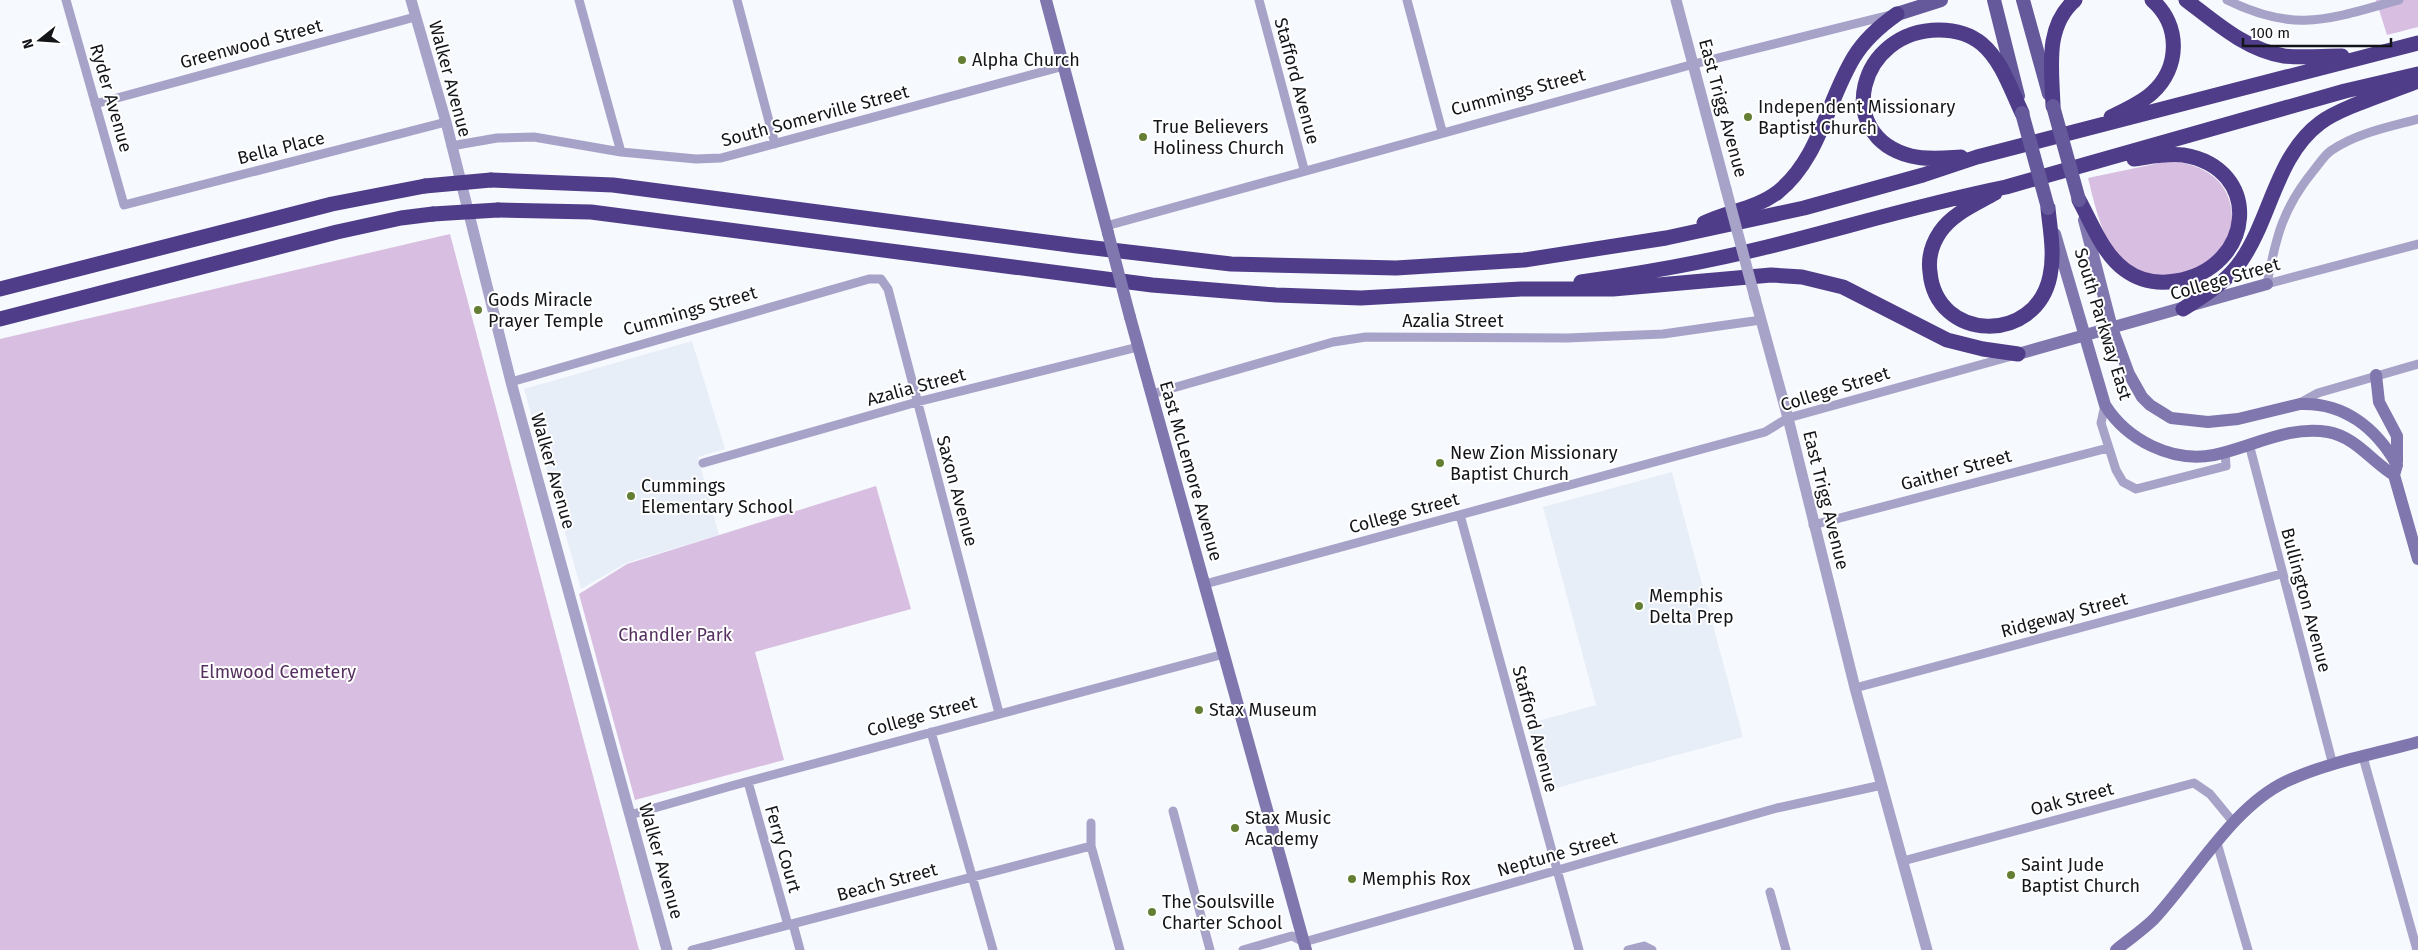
<svg xmlns="http://www.w3.org/2000/svg" width="2418" height="950" viewBox="0 0 2418 950" font-family="'Fira Sans',sans-serif">
	<style>
		.built { fill: #e8eef8 }
		.green { fill: #d8bee0 }
		.lines { fill: none; stroke-linecap: round; stroke-linejoin: round }
		.minor { stroke: #a7a2c8; stroke-width: 9 }
		.tertiary { stroke: #a7a2c8; stroke-width: 11 }
		.secondary { stroke: #8077ae; stroke-width: 12 }
		.primary { stroke: #65599b; stroke-width: 14 }
		.motorway { stroke: #4f3d89; stroke-width: 15 }
		.tertiary-bridge { stroke: #a7a2c8; stroke-width: 11 }
		.secondary-bridge { stroke: #8077ae; stroke-width: 12 }
		.primary-bridge { stroke: #65599b; stroke-width: 14 }
		.motorway-bridge { stroke: #4f3d89; stroke-width: 15 }
		.poi-dot { fill: #647f33; stroke: #fff; stroke-width: 2 }
		.labels { text-anchor: middle; stroke-width: 4; stroke-linejoin: round; paint-order: stroke }
		.street-label { font-size: 18px; fill: #131519; stroke: #fff }
		.poi-label { font-size: 18px; fill: #131519; stroke: #fff; text-anchor: start }
		.park-label { font-size: 18px; fill: #552f5f; stroke: #fff }
	</style>
	<rect width="100%" height="100%" fill="#f6f9fd"/>
	<!-- built -->
	<path class="built" d="M 692,341 L 725,449 L 698,457 L 719,535 L 626,563 L 581,589 L 524,389 Z
		M 1672,472 L 1743,737 L 1545,791 L 1527,724 L 1596,705 L 1543,507 Z"/>
	<!-- green -->
	<path class="green" d="M 2376,0 L 2418,0 L 2418,27 L 2387,35 Z
		M 2169,161 C 2203,164 2231,180 2232,217 C 2232,227 2231,238 2225,246 C 2204,276 2156,286 2126,264 C 2103,246 2095,205 2088,178 Z
		M 450,234 L 639,950 L 0,950 L 0,339 Z
		M 876,486 L 911,609 L 755,652 L 784,760 L 635,800 L 579,594 L 627,564 Z"/>
	<g class="lines">
		<!-- minor -->
		<path class="minor" d="M 66,0 L 124,205 L 446,122
			M 579,0 L 621,152
			M 737,0 L 775,144
			M 1259,0 L 1304,169
			M 1407,0 L 1442,131
			M 2227,0 C 2296,34 2329,19 2399,0
			M 95,104 L 415,17
			M 2418,119 C 2389,127 2357,133 2332,150 C 2325,154 2320,163 2314,170 C 2283,208 2276,236 2267,284 L 2418,244
			M 451,146 L 497,138 L 534,137 L 621,152 L 696,159 L 721,158 L 1064,66
			M 1106,226 L 1694,64 L 1890,15
			M 511,382 L 869,279 L 881,279 L 888,289 L 999,713
			M 1152,394 L 1333,342 L 1366,337 L 1567,338 L 1663,334 L 1761,320
			M 2300,403 L 2318,393 L 2418,364
			M 2105,405 L 2101,423 L 2116,470 L 2123,482 L 2136,489 L 2226,466 L 2225,451
			M 2249,444 L 2333,765
			M 703,463 L 917,402 L 1138,347
			M 1460,515 L 1579,950
			M 1813,525 L 2108,448
			M 1205,584 L 1765,432 L 1788,418 L 2012,356
			M 1855,688 L 2281,574
			M 931,732 L 993,950
			M 2363,757 L 2417,950
			M 748,782 L 788,925
			M 1173,811 L 1210,950
			M 630,815 L 731,786 L 1224,654
			M 1091,823 L 1091,846 L 1120,950
			M 2217,843 L 2248,950
			M 1903,861 L 2194,783 L 2210,794 L 2234,823
			M 1770,892 L 1786,950
			M 793,924 L 800,950
			M 692,950 L 1091,846
			M 1243,950 L 1292,936 L 1304,942 L 1777,808 L 1882,785
			M 1628,950 L 1644,946 L 1652,950"/>
		<!-- tertiary -->
		<path class="tertiary" d="M 411,0 L 446,122 L 511,382 L 667,950
			M 1676,0 L 1726,189
			M 1755,298 L 1788,418 L 1855,688 L 1927,950"/>
		<!-- secondary -->
		<path class="secondary" d="M 1046,0 L 1108,233
			M 2084,220 L 2112,328 L 2129,374 L 2142,397 L 2150,405 L 2171,418 L 2208,422 L 2238,419 L 2300,404 C 2344,402 2376,428 2397,465 L 2394,475 L 2418,559
			M 2055,234 L 2105,405 C 2127,440 2172,463 2214,455 C 2252,447 2289,425 2328,432 C 2356,437 2372,462 2394,475
			M 1130,317 L 1306,950
			M 2018,354 L 2267,284
			M 2376,375 L 2379,402 L 2397,436 L 2397,462
			M 2116,950 C 2128,940 2143,930 2154,919 C 2194,876 2233,806 2287,781 C 2328,762 2375,754 2418,742"/>
		<!-- primary -->
		<path class="primary" d="M 1994,0 L 2018,96
			M 2023,0 L 2049,94
			M 1897,14 L 1941,0"/>
		<!-- motorway -->
		<path class="motorway" d="M 2186,0 C 2215,22 2246,50 2284,56 C 2303,58 2323,56 2342,56
			M 2053,106 C 2052,69 2044,27 2075,0
			M 2111,117 C 2125,110 2141,103 2152,93 C 2180,68 2181,25 2152,0
			M 1961,157 C 1944,158 1927,160 1911,156 C 1832,136 1858,30 1939,30 C 1954,30 1970,34 1982,44 C 2002,61 2011,90 2022,113
			M 491,180 L 613,185 L 1077,246 L 1231,264 L 1396,268 L 1524,260 L 1666,238 L 1804,208 L 1923,175 L 1977,157 L 2418,43
			M 1995,193 C 1976,204 1953,213 1940,232 C 1932,244 1928,258 1930,272 C 1936,342 2036,345 2050,276 C 2055,253 2050,230 2048,208
			M 2079,200 C 2092,224 2103,254 2125,270 C 2140,281 2158,284 2176,281 C 2255,268 2264,168 2183,155 C 2167,153 2149,157 2134,159
			M 498,210 L 591,212 L 1152,285 L 1276,295 L 1361,298 L 1521,289 L 1613,289 L 1771,275 L 1802,277 L 1843,287 L 1947,340 L 1983,349 L 2018,354
			M 1704,223 C 1728,211 1756,209 1778,192 C 1820,158 1827,101 1854,57 C 1865,39 1880,26 1897,14
			M 1581,282 C 1644,273 1706,262 1767,247 C 1847,227 1926,203 2006,187 L 2345,91 L 2418,74
			M 0,289 L 332,204 L 425,186
			M 2183,309 C 2203,296 2227,282 2241,261 C 2271,218 2276,156 2320,123 C 2341,107 2392,92 2418,81
			M 0,319 L 337,232 L 401,218 L 433,214"/>
		<!-- tertiary-bridge -->
		<path class="tertiary-bridge" d="M 1726,189 L 1755,298"/>
		<!-- secondary-bridge -->
		<path class="secondary-bridge" d="M 1108,233 L 1130,317"/>
		<!-- primary-bridge -->
		<path class="primary-bridge" d="M 2053,106 L 2079,200
			M 2022,113 L 2048,208"/>
		<!-- motorway-bridge -->
		<path class="motorway-bridge" d="M 425,186 L 491,180
			M 433,214 L 498,210"/>
	</g>
	<!-- markers -->
	<g class="poi-dot">
		<circle cx="962" cy="60" r="5"/>
		<circle cx="1748" cy="117" r="5"/>
		<circle cx="1143" cy="137" r="5"/>
		<circle cx="478" cy="310" r="5"/>
		<circle cx="1440" cy="463" r="5"/>
		<circle cx="631" cy="496" r="5"/>
		<circle cx="1639" cy="606" r="5"/>
		<circle cx="1199" cy="710" r="5"/>
		<circle cx="1235" cy="828" r="5"/>
		<circle cx="2011" cy="875" r="5"/>
		<circle cx="1352" cy="879" r="5"/>
		<circle cx="1152" cy="912" r="5"/>
	</g>
	<g class="labels">
		<!-- street labels -->
		<g class="street-label">
			<text transform="translate(251 44) rotate(-15)" y="6">Greenwood Street</text>
			<text transform="translate(450 79) rotate(75)" y="6">Walker Avenue</text>
			<text transform="translate(1297 81) rotate(75)" y="6">Stafford Avenue</text>
			<text transform="translate(1518 92) rotate(-15)" y="6">Cummings Street</text>
			<text transform="translate(111 98) rotate(74)" y="6">Ryder Avenue</text>
			<text transform="translate(1723 108) rotate(75)" y="6">East Trigg Avenue</text>
			<text transform="translate(815 116) rotate(-15)" y="6">South Somerville Street</text>
			<text transform="translate(281 148) rotate(-14)" y="6">Bella Place</text>
			<text transform="translate(2225 279) rotate(-16)" y="6">College Street</text>
			<text transform="translate(690 311) rotate(-16)" y="6">Cummings Street</text>
			<text x="1453" y="327">Azalia Street</text>
			<text transform="translate(2103 324) rotate(73)" y="6">South Parkway East</text>
			<text transform="translate(916 387) rotate(-15)" y="6">Azalia Street</text>
			<text transform="translate(1835 389) rotate(-17)" y="6">College Street</text>
			<text transform="translate(1956 470) rotate(-15)" y="6">Gaither Street</text>
			<text transform="translate(553 471) rotate(74)" y="6">Walker Avenue</text>
			<text transform="translate(1191 471) rotate(74)" y="6">East McLemore Avenue</text>
			<text transform="translate(957 491) rotate(75)" y="6">Saxon Avenue</text>
			<text transform="translate(1826 500) rotate(76)" y="6">East Trigg Avenue</text>
			<text transform="translate(1404 513) rotate(-15)" y="6">College Street</text>
			<text transform="translate(2306 600) rotate(75)" y="6">Bullington Avenue</text>
			<text transform="translate(2064 615) rotate(-15)" y="6">Ridgeway Street</text>
			<text transform="translate(922 716) rotate(-15)" y="6">College Street</text>
			<text transform="translate(1535 729) rotate(75)" y="6">Stafford Avenue</text>
			<text transform="translate(2072 799) rotate(-15)" y="6">Oak Street</text>
			<text transform="translate(783 849) rotate(74)" y="6">Ferry Court</text>
			<text transform="translate(1557 854) rotate(-16)" y="6">Neptune Street</text>
			<text transform="translate(661 861) rotate(74)" y="6">Walker Avenue</text>
			<text transform="translate(887 882) rotate(-15)" y="6">Beach Street</text>
		</g>
		<!-- poi labels -->
		<g class="poi-label">
			<text x="972" y="66">Alpha Church</text>
			<text x="1758" y="113">Independent Missionary<tspan x="1758" dy="21">Baptist Church</tspan></text>
			<text x="1153" y="133">True Believers<tspan x="1153" dy="21">Holiness Church</tspan></text>
			<text x="488" y="306">Gods Miracle<tspan x="488" dy="21">Prayer Temple</tspan></text>
			<text x="1450" y="459">New Zion Missionary<tspan x="1450" dy="21">Baptist Church</tspan></text>
			<text x="641" y="492">Cummings<tspan x="641" dy="21">Elementary School</tspan></text>
			<text x="1649" y="602">Memphis<tspan x="1649" dy="21">Delta Prep</tspan></text>
			<text x="1209" y="716">Stax Museum</text>
			<text x="1245" y="824">Stax Music<tspan x="1245" dy="21">Academy</tspan></text>
			<text x="2021" y="871">Saint Jude<tspan x="2021" dy="21">Baptist Church</tspan></text>
			<text x="1362" y="885">Memphis Rox</text>
			<text x="1162" y="908">The Soulsville<tspan x="1162" dy="21">Charter School</tspan></text>
		</g>
		<!-- park labels -->
		<g class="park-label">
			<text x="675" y="641">Chandler Park</text>
			<text x="278" y="678">Elmwood Cemetery</text>
		</g>
	</g>
	<!-- north arrow -->
	<g transform="translate(40 40) rotate(253)" stroke="#ffffff" stroke-width="4" paint-order="stroke">
	<path d="M0-4L9 19L0 12L-9 19Z" fill="#131519"/>
	<text y="-8" font-size="14" font-weight="bold" text-anchor="middle" fill="#131519">N</text>
	</g>
	<!-- scale -->
	<path d="M2243 38v8h148v-8" fill="none" stroke="#131519" stroke-width="2.5"/>
	<text x="2250" y="38" font-size="15" fill="#131519" stroke="#ffffff" stroke-width="4" paint-order="stroke">100 m</text>
</svg>
